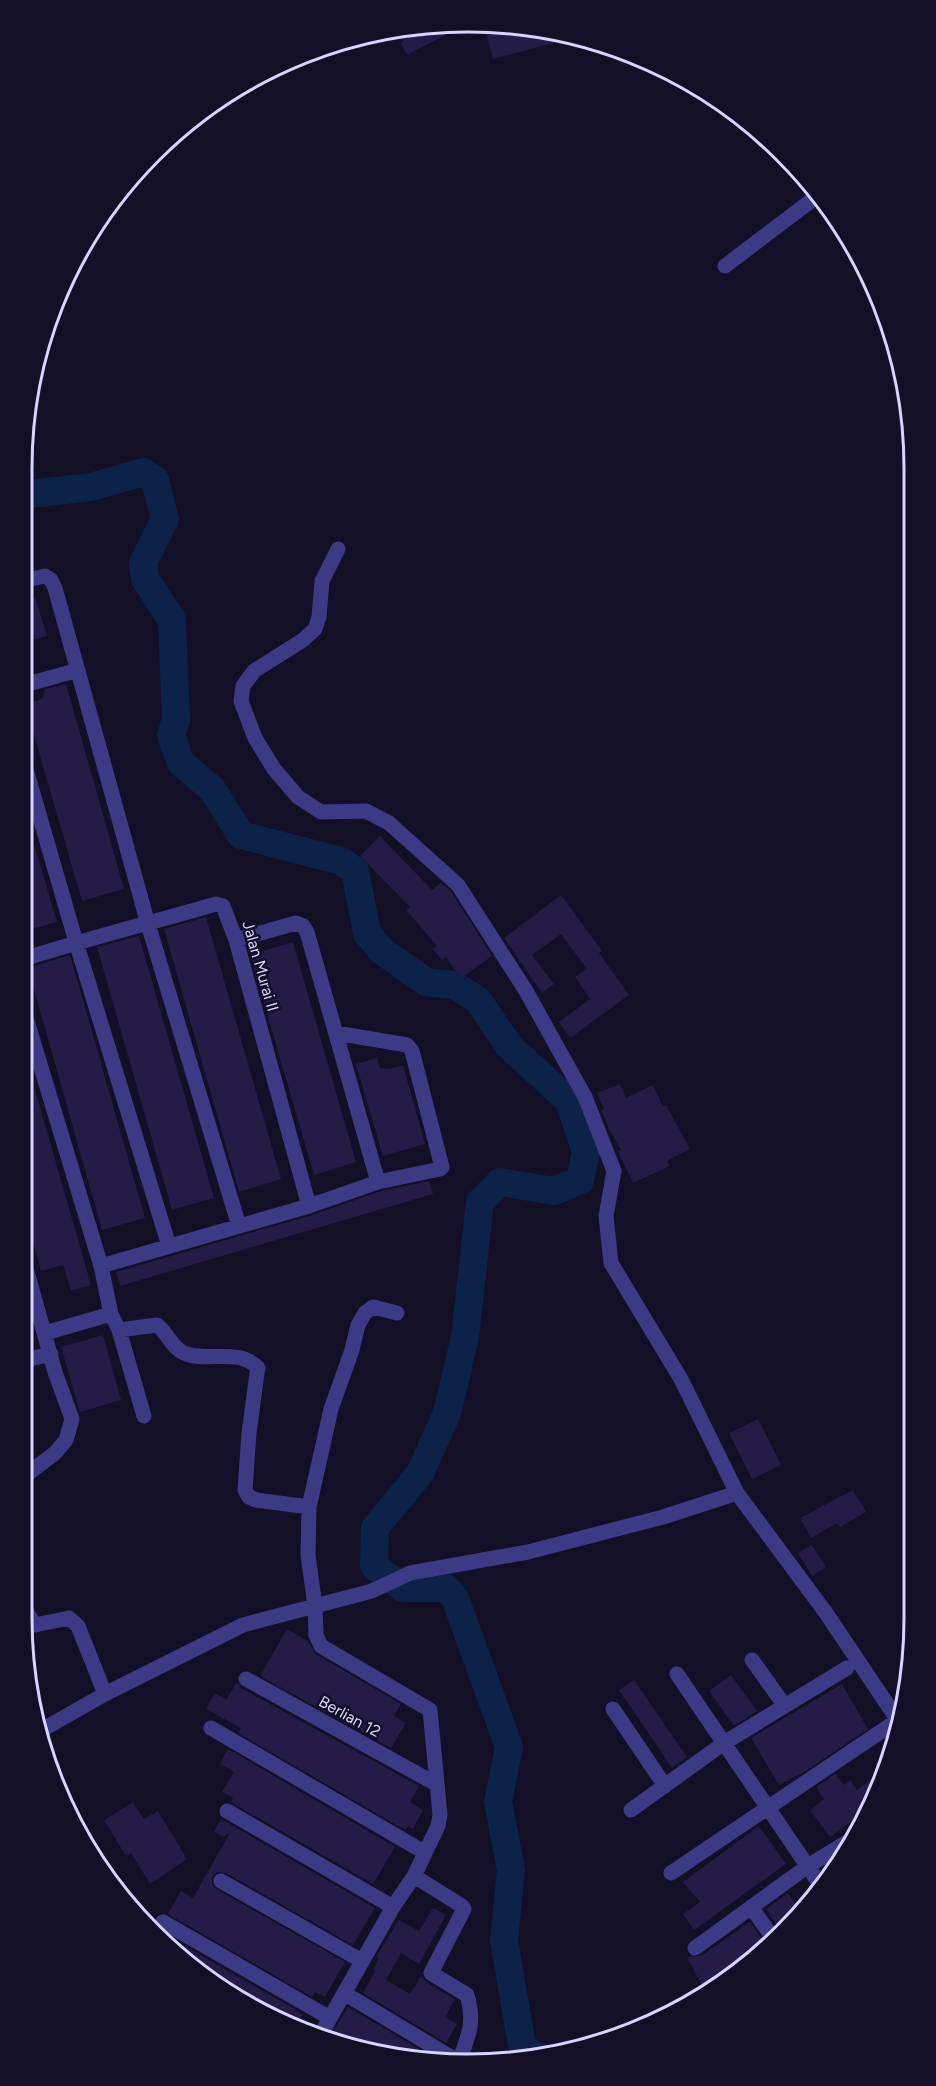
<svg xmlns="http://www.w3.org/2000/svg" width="936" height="2086" viewBox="0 0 936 2086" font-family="Figtree,sans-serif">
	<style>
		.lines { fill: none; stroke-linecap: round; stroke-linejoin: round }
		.river { stroke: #0c2248; stroke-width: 28 }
		.building { fill: #241b47 }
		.minor { stroke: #3d3a85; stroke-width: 15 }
		.labels { text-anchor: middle; stroke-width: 5; stroke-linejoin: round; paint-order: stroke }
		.street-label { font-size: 16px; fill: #d9d4ff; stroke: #130f26 }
		.rim { fill: none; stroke: #d9d4ff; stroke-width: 3 }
	</style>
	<rect width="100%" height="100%" fill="#130f26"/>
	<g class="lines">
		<!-- river -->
		<path class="river" d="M 21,495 L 91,487 L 143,472 L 155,480 L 165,519 L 143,563 L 145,579 L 172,620 L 176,720 L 171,735 L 181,763 L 212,789 L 241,835 L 341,861 L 355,871 L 367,933 L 382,951 L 426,982 L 454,985 L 478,1000 L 509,1046 L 569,1101 L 586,1152 L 580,1180 L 554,1191 L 500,1182 L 480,1202 L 465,1337 L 447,1413 L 420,1473 L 375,1528 L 374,1566 L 403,1588 L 446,1588 L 455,1598 L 509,1747 L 498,1802 L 511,1870 L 504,1940 L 522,2045 L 532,2054 L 542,2058"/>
	</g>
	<!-- building -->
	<path class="building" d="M 472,21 L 407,55 L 401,43 L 403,42 L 399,28 Z
		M 483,22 L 551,29 L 554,43 L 493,59 Z
		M 35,597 L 47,636 L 21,643 L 21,601 Z
		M 66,684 L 124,889 L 82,901 L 25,704 L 42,699 L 45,689 Z
		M 24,810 L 57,922 L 21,932 L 21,811 Z
		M 380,836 L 432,890 L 441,883 L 451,891 L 492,956 L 461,978 L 446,957 L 442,960 L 433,949 L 437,946 L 406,910 L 410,907 L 360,856 Z
		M 561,895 L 602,951 L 599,953 L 629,995 L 570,1038 L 559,1022 L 590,999 L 575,977 L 587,969 L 561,934 L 532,955 L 554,984 L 542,993 L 504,938 Z
		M 206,917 L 281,1179 L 239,1192 L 164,929 Z
		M 139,936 L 214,1198 L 172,1210 L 97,947 Z
		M 293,942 L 356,1162 L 314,1175 L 250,955 Z
		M 70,955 L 145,1218 L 102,1230 L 28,968 Z
		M 21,1051 L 24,1051 L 91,1285 L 71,1291 L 63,1265 L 41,1271 L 21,1199 Z
		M 377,1058 L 380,1068 L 390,1069 L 403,1065 L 425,1144 L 383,1156 L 356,1064 Z
		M 620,1084 L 626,1098 L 653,1085 L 663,1107 L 666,1105 L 690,1149 L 667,1161 L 670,1166 L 633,1183 L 618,1152 L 621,1150 L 609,1129 L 601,1110 L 604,1109 L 597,1093 Z
		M 429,1181 L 433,1194 L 120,1286 L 116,1272 L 312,1215 L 381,1191 Z
		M 103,1335 L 121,1400 L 80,1412 L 61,1347 Z
		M 758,1419 L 781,1465 L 752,1479 L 729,1433 Z
		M 853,1490 L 866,1512 L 840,1527 L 837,1523 L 811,1538 L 800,1518 Z
		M 812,1545 L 826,1567 L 812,1576 L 798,1553 Z
		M 287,1629 L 308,1641 L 316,1654 L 401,1704 L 394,1716 L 406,1723 L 391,1748 L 260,1676 Z
		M 731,1675 L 757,1711 L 734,1726 L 709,1691 Z
		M 634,1680 L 687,1757 L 672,1768 L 619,1690 Z
		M 237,1682 L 241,1688 L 419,1786 L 410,1802 L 423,1810 L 413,1829 L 407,1826 L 405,1830 L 238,1733 L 241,1728 L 206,1709 L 215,1693 L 226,1700 Z
		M 842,1684 L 868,1729 L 804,1772 L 779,1785 L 751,1738 Z
		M 228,1749 L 395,1847 L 373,1884 L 231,1802 L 233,1798 L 222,1792 L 234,1772 L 220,1764 Z
		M 888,1766 L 881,1789 L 870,1807 L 830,1837 L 810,1810 L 824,1799 L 816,1787 L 835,1774 L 844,1785 L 850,1780 L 857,1790 Z
		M 133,1802 L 144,1819 L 158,1811 L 187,1859 L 150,1884 L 131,1853 L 126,1856 L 104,1820 Z
		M 221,1819 L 375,1908 L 353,1945 L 226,1873 L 217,1872 L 212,1877 L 212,1885 L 216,1889 L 345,1962 L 325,1997 L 315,1992 L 312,1997 L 168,1914 L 181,1891 L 193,1898 L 230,1833 L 223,1837 L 214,1832 Z
		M 759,1826 L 786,1864 L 694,1930 L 683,1914 L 700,1902 L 683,1882 Z
		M 788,1893 L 802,1915 L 781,1932 L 766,1909 Z
		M 433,1908 L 446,1915 L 419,1964 L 401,1953 L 386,1980 L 410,1994 L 421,1976 L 430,1985 L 455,1999 L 445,2017 L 457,2024 L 446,2043 L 363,1993 L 375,1971 L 373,1970 L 379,1959 L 376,1957 L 399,1920 L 419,1931 Z
		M 750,1922 L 766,1944 L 706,1993 L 687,1957 L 701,1956 Z
		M 159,1931 L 303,2014 L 296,2025 L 244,2005 L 157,1933 Z
		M 348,2007 L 434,2058 L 381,2056 L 330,2037 Z"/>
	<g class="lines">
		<!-- minor -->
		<path class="minor" d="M 725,266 L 820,194
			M 338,549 L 322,581 L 319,617 L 315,629 L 303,640 L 254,671 L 243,686 L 241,701 L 255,738 L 274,769 L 298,797 L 321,812 L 366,811 L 389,823 L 458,885 L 526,991 L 585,1097 L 614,1171 L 606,1216 L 611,1263 L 681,1379 L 737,1493 L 826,1613 L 901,1725
			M 21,581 L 45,576 L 51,580 L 55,588 L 148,924 L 239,1226
			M 21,686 L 78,670
			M 21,752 L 76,942 L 169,1246
			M 236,940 L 296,923 L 303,926 L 307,932 L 378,1182
			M 21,960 C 85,939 151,923 216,904 L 223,906 L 236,940 L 309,1206
			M 21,1001 L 101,1266 L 111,1314 L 119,1330 L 144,1416
			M 101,1266 L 309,1206 L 378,1182 L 440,1169 L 442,1167 L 412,1051 L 407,1045 L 336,1033
			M 119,1330 L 157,1325 C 167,1332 172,1348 184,1353 C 207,1363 238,1347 258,1368 L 257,1373 L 249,1433 L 245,1490 L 249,1497 L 256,1500 L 309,1507
			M 45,1333 L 111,1314
			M 21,1361 L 51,1354
			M 21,1479 L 55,1453 L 66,1440 L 72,1419 L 55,1372 L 21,1250
			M 21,1604 L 35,1625 L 69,1618 L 78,1626 L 105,1694
			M 752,1660 L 785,1706
			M 677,1674 L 821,1886
			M 246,1679 L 436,1784
			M 613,1709 L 665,1786
			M 211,1728 L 424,1852
			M 40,1731 L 105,1694 L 243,1625 L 372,1591 L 410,1573 L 528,1552 L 663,1517 L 737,1493
			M 631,1810 L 724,1743 L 847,1668
			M 227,1811 L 393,1907
			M 671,1873 L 898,1720
			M 414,1876 L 462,1906 L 464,1909 L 431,1973 L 467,1995 C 475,2022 469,2034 460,2059
			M 221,1881 L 362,1961
			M 751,1907 L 773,1938
			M 163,1922 L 330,2018
			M 695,1948 L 808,1866 L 849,1841
			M 344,1993 L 454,2059
			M 321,2034 L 393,1907 L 414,1876 L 438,1826 L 440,1815 L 430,1710 L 321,1646 L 316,1635 L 315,1606 L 308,1555 L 309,1507 L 331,1409 L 352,1350 L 358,1325 L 365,1313 L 373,1307 L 397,1313"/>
	</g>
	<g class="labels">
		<!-- street labels -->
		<g class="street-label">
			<text transform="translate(261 966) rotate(74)" y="6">Jalan Murai II</text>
			<text transform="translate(350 1716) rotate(29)" y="6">Berlian 12</text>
		</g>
	</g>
	<!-- crop -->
	<path d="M0 0H936V2086H0ZM468 32H468A436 436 0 0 1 904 468V1618A436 436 0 0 1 468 2054H468A436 436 0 0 1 32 1618V468A436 436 0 0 1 468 32Z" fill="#130f26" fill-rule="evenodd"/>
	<path class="rim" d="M468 32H468A436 436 0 0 1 904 468V1618A436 436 0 0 1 468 2054H468A436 436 0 0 1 32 1618V468A436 436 0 0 1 468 32Z"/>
</svg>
